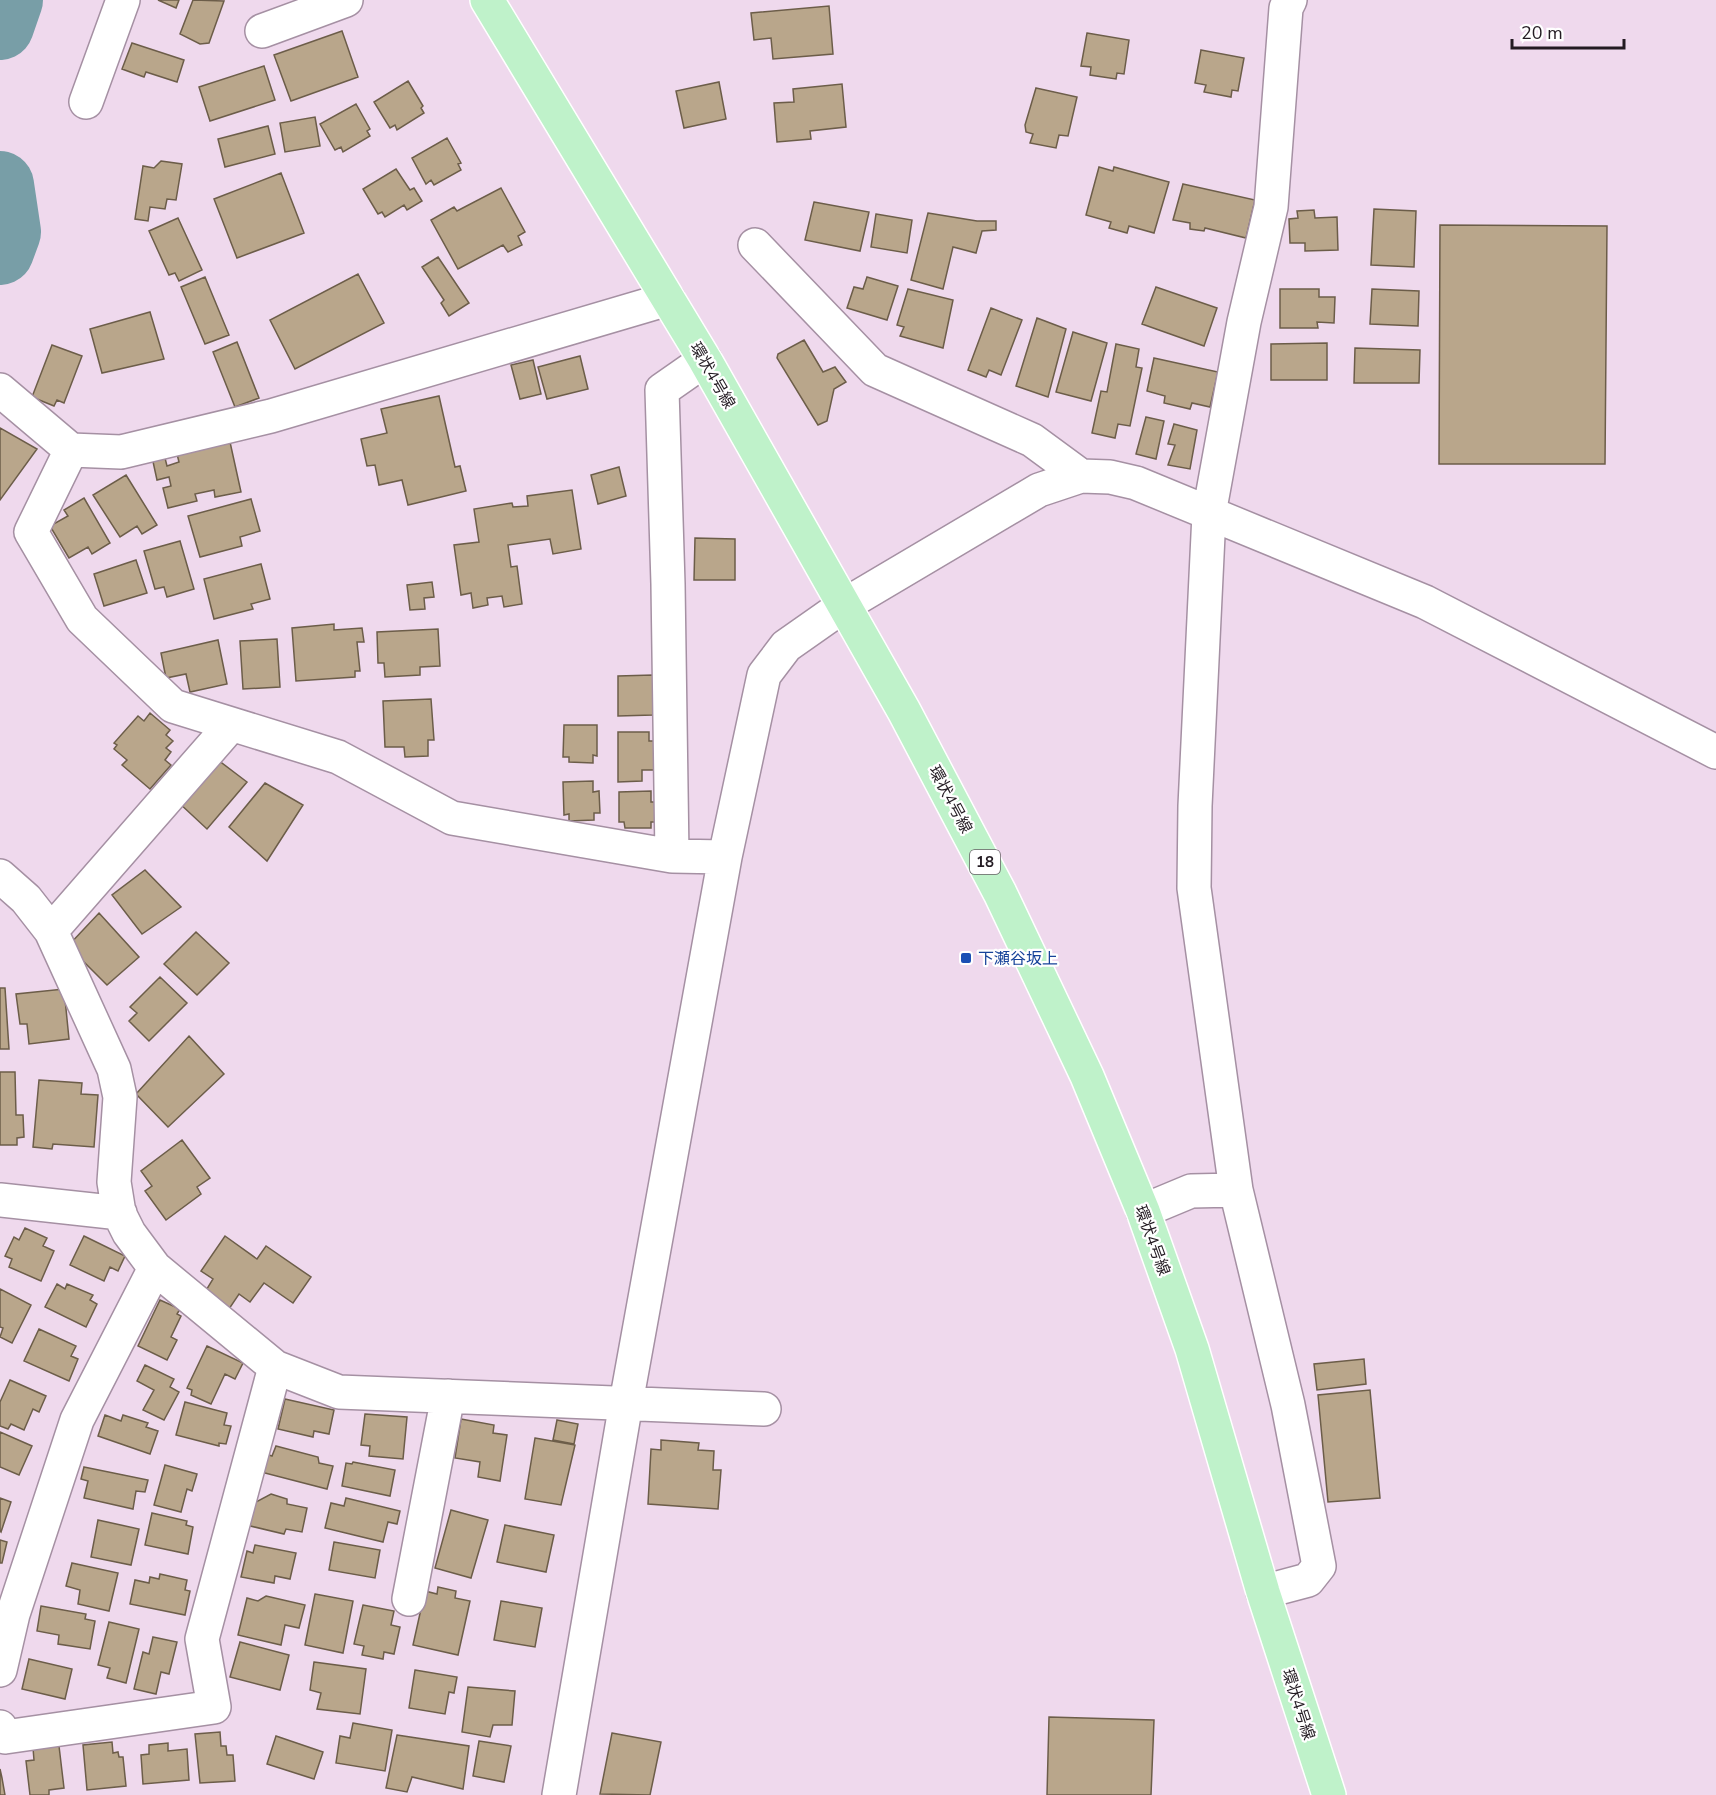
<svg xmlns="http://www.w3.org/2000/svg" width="1716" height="1795" viewBox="0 0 1716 1795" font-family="'Nunito Sans','Noto Sans JP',sans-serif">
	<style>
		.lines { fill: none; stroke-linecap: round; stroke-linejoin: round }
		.river { stroke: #789ea7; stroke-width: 68 }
		.building { fill: #b9a68b; stroke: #6c5d49; stroke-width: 1.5 }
		.minor-casing { stroke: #a590a3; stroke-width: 36 }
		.major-casing { stroke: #fff; stroke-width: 36 }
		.minor { stroke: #fff; stroke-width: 33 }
		.major { stroke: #bff2ca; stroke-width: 33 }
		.transit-dot { fill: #1a4fb4; stroke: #fff; stroke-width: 2 }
		.labels { text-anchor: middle; stroke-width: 4.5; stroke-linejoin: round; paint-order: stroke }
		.shield { fill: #fff; stroke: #655f64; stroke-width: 1.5 }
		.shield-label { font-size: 15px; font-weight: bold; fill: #231b22 }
		.street-label { font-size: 16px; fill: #231b22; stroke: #fff }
		.transit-label { font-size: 16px; fill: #164399; stroke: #fff; text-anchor: start }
	</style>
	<rect width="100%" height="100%" fill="#efd9ed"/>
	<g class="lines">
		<!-- river -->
		<path class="river" d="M 0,26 L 9,0
			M 0,185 L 7,232 L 0,251"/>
	</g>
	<!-- building -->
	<path class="building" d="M 158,0 L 179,0 L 176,8 Z
		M 193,0 L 224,1 L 209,43 L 200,44 L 180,34 Z
		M 829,6 L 833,54 L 773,59 L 771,38 L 754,40 L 751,13 Z
		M 342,31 L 358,77 L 291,101 L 274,55 Z
		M 1087,33 L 1129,40 L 1124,74 L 1117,73 L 1116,79 L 1090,75 L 1091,67 L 1081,66 Z
		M 132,43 L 184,60 L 177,82 L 146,72 L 144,77 L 122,69 Z
		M 1201,50 L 1244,58 L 1238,91 L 1232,90 L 1231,97 L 1204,92 L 1206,85 L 1195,83 Z
		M 264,66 L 275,100 L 210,121 L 199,87 Z
		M 408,81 L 423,106 L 421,108 L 424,113 L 397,130 L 395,125 L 390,128 L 374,102 Z
		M 719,82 L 726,119 L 684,128 L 676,91 Z
		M 842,84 L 846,127 L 810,131 L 811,139 L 777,142 L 774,103 L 794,102 L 793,89 Z
		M 1036,88 L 1077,97 L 1068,136 L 1059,135 L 1056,148 L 1030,143 L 1033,134 L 1026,132 L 1025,125 Z
		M 356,104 L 370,129 L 367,131 L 370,136 L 343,152 L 341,147 L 335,150 L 320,124 Z
		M 315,117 L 320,146 L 285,152 L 280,123 Z
		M 268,126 L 275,154 L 225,167 L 218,139 Z
		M 447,138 L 461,163 L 458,164 L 461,170 L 434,185 L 431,180 L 426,184 L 412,158 Z
		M 161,161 L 182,164 L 176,200 L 167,199 L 165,209 L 150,207 L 148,221 L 135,219 L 143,166 L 154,168 Z
		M 1099,167 L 1113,171 L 1114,167 L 1169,182 L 1154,233 L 1129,226 L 1127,233 L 1109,228 L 1111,222 L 1086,215 Z
		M 396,169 L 410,190 L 414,188 L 422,201 L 407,210 L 404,205 L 385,217 L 382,212 L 378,214 L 363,189 Z
		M 281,173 L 304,233 L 237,258 L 214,199 Z
		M 1183,184 L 1255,200 L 1246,238 L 1205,228 L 1204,231 L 1190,229 L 1190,223 L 1173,220 Z
		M 501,188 L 525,232 L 518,236 L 522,245 L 508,252 L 503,245 L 458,269 L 431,220 L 454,207 L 457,211 Z
		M 814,202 L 869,212 L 860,251 L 805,240 Z
		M 1374,209 L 1416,211 L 1414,267 L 1371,265 Z
		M 1314,210 L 1315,218 L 1337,217 L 1338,250 L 1305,251 L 1305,243 L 1290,243 L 1289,219 L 1298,218 L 1297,211 Z
		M 928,213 L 977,221 L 996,221 L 996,230 L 982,231 L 976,253 L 953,247 L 943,289 L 911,280 Z
		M 876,214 L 912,220 L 907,253 L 871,247 Z
		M 178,218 L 202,270 L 179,281 L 175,273 L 169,275 L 149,231 Z
		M 1440,225 L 1607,226 L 1605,464 L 1439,464 Z
		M 438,257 L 469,303 L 449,316 L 441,303 L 444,300 L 422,267 Z
		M 358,274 L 384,323 L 295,369 L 270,320 Z
		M 205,277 L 229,335 L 205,344 L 181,287 Z
		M 867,277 L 898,286 L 887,320 L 847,308 L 854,287 L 863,289 Z
		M 1156,287 L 1217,308 L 1204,346 L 1142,324 Z
		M 908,289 L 953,300 L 943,348 L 900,336 L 904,327 L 897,325 Z
		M 1280,289 L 1319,289 L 1319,297 L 1335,297 L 1334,323 L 1317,322 L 1318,328 L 1280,328 Z
		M 1372,289 L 1419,291 L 1418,326 L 1370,324 Z
		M 991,308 L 1022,320 L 1001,375 L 989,370 L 986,377 L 968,370 Z
		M 150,312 L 164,359 L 102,373 L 90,329 Z
		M 1037,318 L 1066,329 L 1048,397 L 1016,386 Z
		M 1073,332 L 1107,343 L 1091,401 L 1056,392 Z
		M 804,340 L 823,372 L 835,367 L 846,382 L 834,389 L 827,421 L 818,425 L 777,358 L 778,354 Z
		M 237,342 L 259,398 L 235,407 L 213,352 Z
		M 1327,343 L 1327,380 L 1271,380 L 1271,344 Z
		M 1116,344 L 1139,349 L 1136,367 L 1142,368 L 1130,426 L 1118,424 L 1115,438 L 1092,433 L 1101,391 L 1107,392 Z
		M 52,345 L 82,356 L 64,403 L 57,400 L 54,406 L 32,397 Z
		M 1355,348 L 1420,350 L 1419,383 L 1354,383 Z
		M 580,356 L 588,389 L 547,399 L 538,367 Z
		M 1154,358 L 1218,372 L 1210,407 L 1192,403 L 1190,409 L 1164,403 L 1165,396 L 1147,391 Z
		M 533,360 L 541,394 L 520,399 L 511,365 Z
		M 439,396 L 455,467 L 460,466 L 466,491 L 408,505 L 402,480 L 379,485 L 375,465 L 367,466 L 361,439 L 387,433 L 381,409 Z
		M 1146,417 L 1164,421 L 1156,459 L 1136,454 Z
		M 1174,424 L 1197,430 L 1190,469 L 1168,465 L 1175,445 L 1168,444 Z
		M 0,428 L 37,449 L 0,500 Z
		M 230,442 L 241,492 L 215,497 L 214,490 L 195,494 L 197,501 L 168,508 L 163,488 L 171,486 L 169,477 L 157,480 L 152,457 L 164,454 L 167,466 L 179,462 L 177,454 Z
		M 619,467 L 626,496 L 598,504 L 591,475 Z
		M 126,475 L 157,525 L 142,534 L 137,526 L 120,537 L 93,495 Z
		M 572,490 L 581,549 L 553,554 L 550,539 L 508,545 L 511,567 L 517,566 L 522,604 L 504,607 L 502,596 L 487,598 L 488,605 L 473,608 L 471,593 L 461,595 L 454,545 L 479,542 L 474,509 L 512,503 L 513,507 L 528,506 L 527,496 Z
		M 84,498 L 110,543 L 92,554 L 88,547 L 69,558 L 50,526 L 68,516 L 64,510 Z
		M 251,499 L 260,531 L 240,537 L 242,546 L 200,557 L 188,516 Z
		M 695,538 L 735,539 L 735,580 L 694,580 Z
		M 180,541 L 194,589 L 167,597 L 164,587 L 155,589 L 144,551 Z
		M 136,560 L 147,593 L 104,606 L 94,574 Z
		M 261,564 L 270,599 L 251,604 L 253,609 L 214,619 L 204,579 Z
		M 432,582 L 434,597 L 424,598 L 425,609 L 410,610 L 407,585 Z
		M 334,624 L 334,630 L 362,628 L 364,642 L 357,642 L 360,671 L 355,671 L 355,677 L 296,681 L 292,628 Z
		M 438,629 L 440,666 L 420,667 L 420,675 L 385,677 L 384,663 L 378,663 L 377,632 Z
		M 277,639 L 280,687 L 243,689 L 240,641 Z
		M 218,640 L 227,684 L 190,692 L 186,674 L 166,678 L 161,653 Z
		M 653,675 L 653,715 L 618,716 L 618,676 Z
		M 431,699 L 434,740 L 428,740 L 428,756 L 405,757 L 404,747 L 385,747 L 383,701 Z
		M 150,713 L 170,730 L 166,735 L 173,741 L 166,748 L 171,752 L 165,760 L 171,765 L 150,789 L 122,765 L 127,760 L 114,749 L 117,745 L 114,743 L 138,716 L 144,721 Z
		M 564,725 L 597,725 L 597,756 L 593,755 L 593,763 L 569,762 L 569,757 L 563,757 Z
		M 618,732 L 649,732 L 649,741 L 655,741 L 655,770 L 642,770 L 642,781 L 618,782 Z
		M 214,757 L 247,782 L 207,829 L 178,802 Z
		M 593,781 L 593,792 L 599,791 L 600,813 L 594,813 L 594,820 L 569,821 L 569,814 L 564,815 L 563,782 Z
		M 265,783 L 303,805 L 267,861 L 229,827 Z
		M 651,791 L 651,802 L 656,802 L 656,822 L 651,822 L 651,828 L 625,828 L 624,822 L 619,822 L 619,792 Z
		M 145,870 L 181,907 L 142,934 L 112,895 Z
		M 99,913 L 139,957 L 107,985 L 68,946 Z
		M 196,932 L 229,963 L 197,995 L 164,964 Z
		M 160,977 L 187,1003 L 149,1041 L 129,1021 L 137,1013 L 130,1007 Z
		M 0,988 L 5,988 L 9,1049 L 0,1049 Z
		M 64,989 L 69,1039 L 29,1044 L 27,1024 L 20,1024 L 16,994 Z
		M 189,1036 L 224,1074 L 168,1127 L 136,1094 Z
		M 0,1072 L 15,1072 L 16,1115 L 23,1115 L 24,1137 L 17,1138 L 17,1145 L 0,1145 Z
		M 39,1080 L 82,1083 L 81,1094 L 98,1095 L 94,1147 L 53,1144 L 52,1149 L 33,1147 Z
		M 182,1140 L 210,1178 L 197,1187 L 201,1194 L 166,1220 L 145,1191 L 152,1186 L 141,1171 Z
		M 25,1228 L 47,1238 L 43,1246 L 54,1251 L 41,1281 L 9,1267 L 12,1259 L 5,1256 L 14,1237 L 19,1240 Z
		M 84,1236 L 125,1256 L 118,1271 L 110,1267 L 104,1281 L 70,1265 Z
		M 225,1236 L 257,1259 L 266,1246 L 311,1277 L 293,1303 L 264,1283 L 250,1302 L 239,1294 L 229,1309 L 205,1292 L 213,1279 L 201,1271 Z
		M 57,1284 L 65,1289 L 67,1284 L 93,1295 L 90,1300 L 97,1304 L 86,1327 L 45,1307 Z
		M 0,1289 L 31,1305 L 12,1343 L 0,1337 L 3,1328 L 0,1327 Z
		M 160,1300 L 180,1309 L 177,1314 L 181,1316 L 171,1337 L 177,1340 L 167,1360 L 138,1346 Z
		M 39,1329 L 76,1346 L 71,1356 L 78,1359 L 69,1381 L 24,1361 Z
		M 207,1346 L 243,1363 L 235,1379 L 225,1374 L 211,1404 L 191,1395 L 192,1390 L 187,1388 Z
		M 1364,1359 L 1366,1384 L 1317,1390 L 1314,1364 Z
		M 145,1365 L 174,1379 L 170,1387 L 179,1392 L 164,1420 L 143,1410 L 154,1390 L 137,1381 Z
		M 10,1380 L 46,1396 L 39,1412 L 33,1409 L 24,1430 L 11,1424 L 8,1429 L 0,1426 L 0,1402 Z
		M 1370,1390 L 1380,1498 L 1328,1502 L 1318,1395 Z
		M 285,1399 L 334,1410 L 329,1434 L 314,1431 L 313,1437 L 278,1429 Z
		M 185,1402 L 227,1413 L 224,1425 L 231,1426 L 226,1444 L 219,1443 L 219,1446 L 176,1435 Z
		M 365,1414 L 407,1417 L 403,1459 L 369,1456 L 370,1446 L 361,1445 Z
		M 105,1415 L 121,1421 L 123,1415 L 148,1423 L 146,1427 L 158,1431 L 150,1454 L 98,1436 Z
		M 461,1419 L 494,1425 L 493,1433 L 507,1435 L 500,1481 L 478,1477 L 480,1462 L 455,1458 Z
		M 557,1420 L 578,1424 L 574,1444 L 553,1440 Z
		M 0,1432 L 32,1446 L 19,1475 L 0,1467 Z
		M 535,1438 L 575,1445 L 561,1505 L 525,1499 Z
		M 661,1440 L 699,1443 L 698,1450 L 714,1451 L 713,1470 L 721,1470 L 718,1509 L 648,1504 L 651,1449 L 661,1450 Z
		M 276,1446 L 318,1457 L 319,1463 L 333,1466 L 327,1489 L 261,1472 L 266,1454 L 272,1456 Z
		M 353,1462 L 395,1470 L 390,1496 L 342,1486 L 346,1463 L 352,1464 Z
		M 165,1465 L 197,1474 L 192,1491 L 187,1489 L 181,1512 L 154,1505 Z
		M 84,1467 L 148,1480 L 145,1492 L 136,1491 L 133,1509 L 84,1498 L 88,1481 L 81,1479 Z
		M 271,1494 L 287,1499 L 287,1504 L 307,1508 L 302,1532 L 286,1529 L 284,1534 L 246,1525 L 254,1503 Z
		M 0,1498 L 11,1502 L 1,1532 L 0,1531 Z
		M 346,1498 L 400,1511 L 397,1524 L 388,1522 L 383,1542 L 325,1528 L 331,1503 L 344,1506 Z
		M 451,1510 L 488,1520 L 471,1578 L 435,1568 Z
		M 152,1513 L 187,1521 L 186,1525 L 193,1527 L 188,1554 L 145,1545 Z
		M 98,1520 L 139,1529 L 131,1565 L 91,1557 Z
		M 505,1525 L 554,1535 L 546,1572 L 497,1562 Z
		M 0,1540 L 7,1542 L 2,1563 L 0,1563 Z
		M 334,1542 L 380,1550 L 375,1578 L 329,1570 Z
		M 255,1545 L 296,1553 L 290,1579 L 275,1576 L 274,1583 L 241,1577 L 247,1551 L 253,1553 Z
		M 72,1563 L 118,1573 L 109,1611 L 78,1604 L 80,1590 L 66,1586 Z
		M 160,1574 L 187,1580 L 185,1590 L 190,1591 L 185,1615 L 130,1604 L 135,1580 L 149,1583 L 150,1577 L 159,1579 Z
		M 438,1587 L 456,1591 L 455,1598 L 470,1601 L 458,1655 L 413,1645 L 425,1591 L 437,1594 Z
		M 315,1594 L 353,1601 L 343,1653 L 305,1645 Z
		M 266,1596 L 305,1605 L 299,1628 L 285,1625 L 281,1645 L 238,1635 L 247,1598 L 258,1601 Z
		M 501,1601 L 542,1608 L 535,1647 L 494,1640 Z
		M 363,1605 L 394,1611 L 391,1625 L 400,1627 L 394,1654 L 384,1652 L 383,1659 L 362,1655 L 364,1646 L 354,1644 Z
		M 41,1606 L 86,1614 L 85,1619 L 95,1621 L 90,1649 L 58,1644 L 59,1635 L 37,1631 Z
		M 109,1622 L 139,1629 L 126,1683 L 107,1678 L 110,1668 L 98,1665 Z
		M 153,1637 L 177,1642 L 169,1674 L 161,1672 L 156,1694 L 134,1689 L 143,1652 L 149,1654 Z
		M 240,1642 L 289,1655 L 280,1690 L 230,1677 Z
		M 29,1659 L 72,1669 L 65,1699 L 22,1689 Z
		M 314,1662 L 366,1669 L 360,1714 L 317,1709 L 321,1693 L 310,1690 Z
		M 415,1670 L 457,1677 L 454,1693 L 449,1692 L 445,1714 L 409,1708 Z
		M 468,1687 L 515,1691 L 512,1725 L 493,1725 L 490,1737 L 462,1732 Z
		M 1049,1717 L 1154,1720 L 1151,1795 L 1047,1795 Z
		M 353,1723 L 392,1730 L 385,1771 L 336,1763 L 340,1736 L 350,1738 Z
		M 220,1732 L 221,1746 L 226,1746 L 227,1755 L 233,1755 L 235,1781 L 200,1783 L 195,1734 Z
		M 612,1733 L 661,1742 L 650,1795 L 600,1794 Z
		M 397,1735 L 469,1746 L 463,1789 L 412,1777 L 407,1792 L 386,1788 Z
		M 276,1736 L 323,1752 L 314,1779 L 267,1764 Z
		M 479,1741 L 511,1746 L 504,1782 L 473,1776 Z
		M 112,1742 L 113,1753 L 118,1752 L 119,1757 L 123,1757 L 126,1786 L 87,1790 L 83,1745 Z
		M 168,1743 L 168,1751 L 187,1749 L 189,1780 L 143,1784 L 141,1755 L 149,1754 L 149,1745 Z
		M 59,1746 L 64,1788 L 49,1790 L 49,1795 L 30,1795 L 26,1761 L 34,1760 L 33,1748 Z
		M 0,1769 L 2,1778 L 5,1795 L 0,1795 Z"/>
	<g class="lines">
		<!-- minor casing -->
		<g class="minor-casing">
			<path id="minor" d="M 262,31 L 346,0
				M 86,102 L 123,0
				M 755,245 L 875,370 L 1032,440 L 1081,476
				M 668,299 L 271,416 L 121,452 L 71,450 L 31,532 L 82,619 L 173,706 L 338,757 L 452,818 L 672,856 L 725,857
				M 0,390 L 71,450
				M 672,856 L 668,584 L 662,390 L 705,360
				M 0,876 L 26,899 L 51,931 L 114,1069 L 120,1097 L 114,1182 L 119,1213 L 129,1233 L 155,1268 L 275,1367 L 339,1392 L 764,1409
				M 51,931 L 230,726
				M 0,1200 L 120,1213
				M 1143,1211 L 1191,1191 L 1236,1190
				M 1263,1592 L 1308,1580 L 1319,1566 L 1288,1405 L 1236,1190 L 1194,888 L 1195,806 L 1209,514 L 1244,322 L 1271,207 L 1286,8 L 1290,0
				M 409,1599 L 448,1396
				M 0,1670 L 13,1614 L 77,1420 L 155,1268
				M 0,1727 L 5,1737 L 214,1707 L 202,1639 L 275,1367
				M 559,1795 L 626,1403 L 725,857 L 764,675 L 786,646 L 843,606 L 1039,490 L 1081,476 L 1110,477 L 1136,483 L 1425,602 L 1716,752"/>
		</g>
		<!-- major casing -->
		<g class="major-casing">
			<path id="major" d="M 487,0 L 705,360 L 904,711 L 1000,893 L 1087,1076 L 1143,1211 L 1192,1349 L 1263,1592 L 1329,1795"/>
		</g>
		<!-- minor -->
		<use href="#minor" class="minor"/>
		<!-- major -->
		<use href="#major" class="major"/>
	</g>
	<!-- markers -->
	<rect class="transit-dot" x="960" y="952" width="12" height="12" rx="3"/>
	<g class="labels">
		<!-- shield labels -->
		<rect class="shield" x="970" y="850" width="30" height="24" rx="4.5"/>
		<g class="shield-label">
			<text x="985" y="867">18</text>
		</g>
		<!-- street labels -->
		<g class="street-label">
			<text transform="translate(713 375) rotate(60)" y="6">環状4号線</text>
			<text transform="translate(951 799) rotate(62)" y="6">環状4号線</text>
			<text transform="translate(1153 1240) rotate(70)" y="6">環状4号線</text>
			<text transform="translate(1299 1704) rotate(72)" y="6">環状4号線</text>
		</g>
		<!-- transit labels -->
		<g class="transit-label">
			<text x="978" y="964">下瀬谷坂上</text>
		</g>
	</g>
	<!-- scale -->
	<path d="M1512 39v9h112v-9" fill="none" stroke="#231b22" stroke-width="3"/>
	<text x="1521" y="39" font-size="18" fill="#231b22" stroke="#ffffff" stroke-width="4.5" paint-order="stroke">20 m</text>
</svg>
